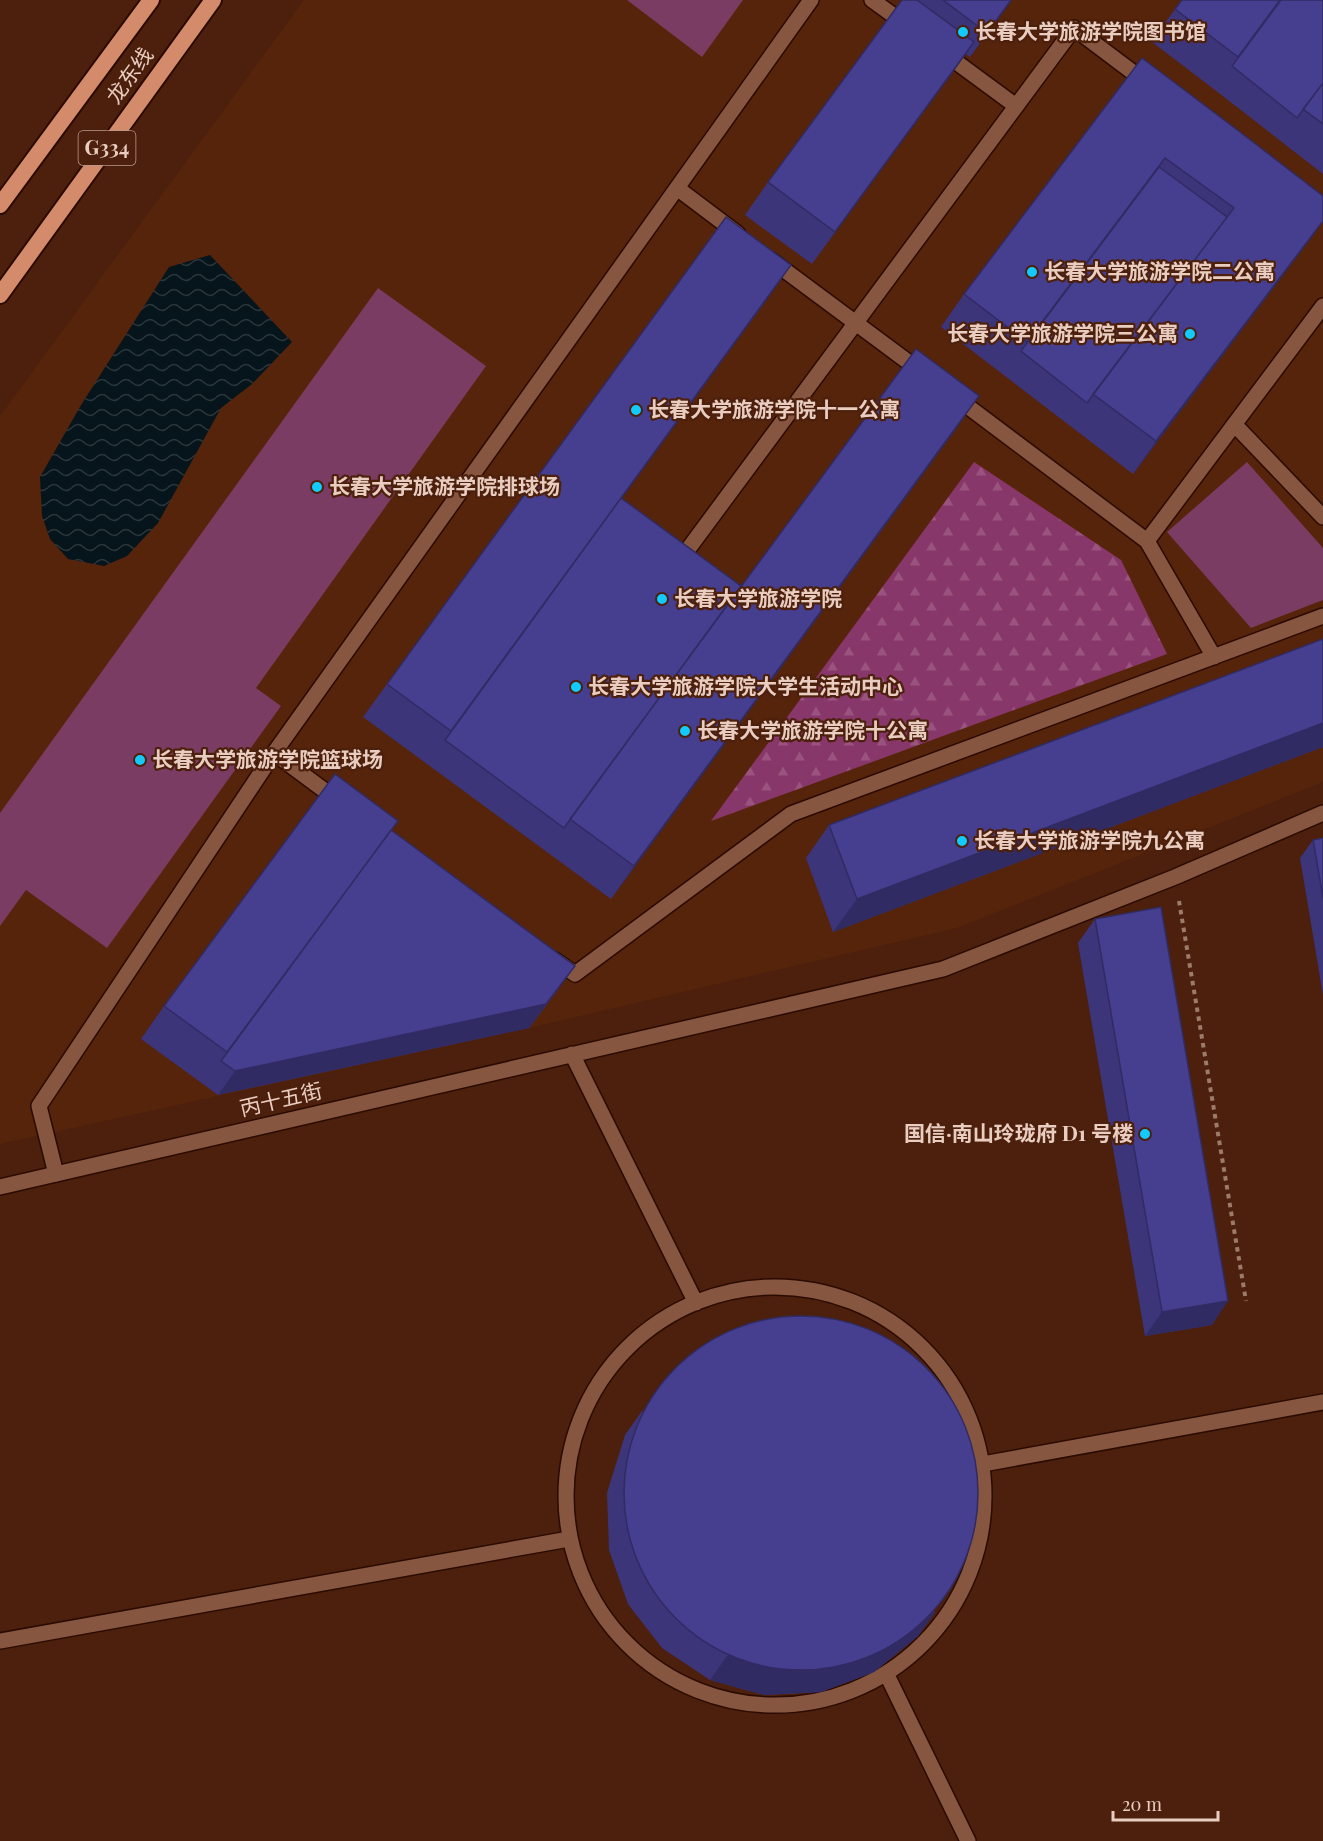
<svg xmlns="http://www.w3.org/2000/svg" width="1323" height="1841" viewBox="0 0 1323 1841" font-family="'Playfair Display','Noto Sans SC',serif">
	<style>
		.built { fill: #56230b }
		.grass { fill: #7b3c63 }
		.forest { fill: url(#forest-firs) }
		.water { fill: url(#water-waves) }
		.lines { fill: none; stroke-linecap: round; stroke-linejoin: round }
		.service-casing { stroke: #2b0b00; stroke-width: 18 }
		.minor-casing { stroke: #2b0b00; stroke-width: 18 }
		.trunk-casing { stroke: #2b0b00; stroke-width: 20 }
		.path { stroke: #9e7a6a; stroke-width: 4; stroke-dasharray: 4.5 4.5; stroke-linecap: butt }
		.service { stroke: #875641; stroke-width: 15 }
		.minor { stroke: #875641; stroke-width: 15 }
		.trunk { stroke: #d48b6c; stroke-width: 16 }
		.wall { fill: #3c357a }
		.shaded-wall { fill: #312b63 }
		.building { fill: #463e8e; stroke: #312b63; stroke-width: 1.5 }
		.poi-dot { fill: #12cafb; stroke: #4c200c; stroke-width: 2 }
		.labels { text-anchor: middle; stroke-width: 4.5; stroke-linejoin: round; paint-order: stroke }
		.shield { fill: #4c200c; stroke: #bb998b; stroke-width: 1.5 }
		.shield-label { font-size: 20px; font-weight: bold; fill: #eacdc1 }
		.poi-label { font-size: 21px; font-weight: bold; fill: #eacdc1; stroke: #4c200c; text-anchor: start }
		.street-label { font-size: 21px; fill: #eacdc1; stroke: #4c200c }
	</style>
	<defs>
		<pattern id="forest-firs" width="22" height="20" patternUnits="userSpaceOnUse" patternTransform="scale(1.5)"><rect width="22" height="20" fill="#88376b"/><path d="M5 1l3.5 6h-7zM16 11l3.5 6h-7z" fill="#99537e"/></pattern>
		<pattern id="water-waves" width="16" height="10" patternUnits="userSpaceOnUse" patternTransform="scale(1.5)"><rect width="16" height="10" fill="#05151b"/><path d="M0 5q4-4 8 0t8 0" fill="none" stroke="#2a363a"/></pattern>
	</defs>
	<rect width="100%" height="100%" fill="#4c200c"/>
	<!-- built -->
	<path class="built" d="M 304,0 L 1323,0 L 1323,782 L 957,928 L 529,1028 L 0,1144 L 0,416 Z"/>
	<!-- grass -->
	<path class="grass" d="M 627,0 L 743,0 L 702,57 Z
		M 378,288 L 486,366 L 256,688 L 281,706 L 107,948 L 26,890 L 0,926 L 0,813 Z
		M 1247,462 L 1323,548 L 1323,600 L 1251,628 L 1167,532 Z"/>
	<!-- forest -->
	<path class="forest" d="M 974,462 L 1121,560 L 1167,654 L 711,821 Z"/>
	<!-- water -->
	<path class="water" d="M 210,255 L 292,342 L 252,384 L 221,408 L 158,523 L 127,556 L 104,566 L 68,559 L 50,539 L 42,516 L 40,477 L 81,405 L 169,267 Z"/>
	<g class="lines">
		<!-- service casing -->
		<g class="service-casing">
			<path id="service" d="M 872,0 L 908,26
				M 944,53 L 1016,106
				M 677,188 L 738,234
				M 771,260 L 923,373
				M 954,396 L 1147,541 L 1214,657
				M 1235,425 L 1323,517
				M 1147,541 L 1323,306
				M 686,552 L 1074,28 L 1147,83
				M 274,753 L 811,0
				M 555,960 L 575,974 L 791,814 L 1323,616
				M 56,1174 L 39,1106 L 274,753 L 340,802"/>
		</g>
		<!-- minor casing -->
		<g class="minor-casing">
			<path id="minor" d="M 572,1054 L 696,1303
				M 0,1187 L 943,969 L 1175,877 L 1323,813
				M566 1496a209 209 0 1 1 418 0a209 209 0 1 1-418 0Z
				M 983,1464 L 1323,1402
				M 0,1641 L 569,1539
				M 886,1673 L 968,1841"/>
		</g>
		<!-- trunk casing -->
		<g class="trunk-casing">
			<path id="trunk" d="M 0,205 L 151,0
				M 0,295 L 213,0"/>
		</g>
		<!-- path -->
		<path class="path" d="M 1179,901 L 1246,1301"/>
		<!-- service -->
		<use href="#service" class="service"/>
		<!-- minor -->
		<use href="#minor" class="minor"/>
		<!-- trunk -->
		<use href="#trunk" class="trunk"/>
	</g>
	<!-- wall -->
	<path class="wall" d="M 902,0 L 1012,0 L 970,57 L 966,54 L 812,264 L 745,215 L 768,182 Z
		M 1323,0 L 1323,174 L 1215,90 L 1152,42 L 1175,9 Z
		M 1142,58 L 1311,238 L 1133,474 L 941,327 L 964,294 Z
		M 768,298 L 621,499 L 741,586 L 956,429 L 611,899 L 363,717 L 387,684 Z
		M 1323,639 L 1323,747 L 833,932 L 806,858 L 829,825 Z
		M 391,830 L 558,990 L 529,1028 L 218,1095 L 141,1039 L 164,1006 Z
		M 1323,838 L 1323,995 L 1300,858 L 1313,840 Z
		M 1095,919 L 1212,1325 L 1145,1336 L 1078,943 Z
		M 642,1411 L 935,1612 L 918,1636 L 874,1672 L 821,1692 L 764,1695 L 710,1680 L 662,1648 L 628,1604 L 609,1550 L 607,1493 L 625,1435 Z"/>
	<!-- shaded-wall -->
	<path class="shaded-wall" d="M 1011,0 L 1012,0 L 970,57 L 987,33 Z
		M 974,42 L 951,75 L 812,264 L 835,232 Z
		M 1323,221 L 1311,238 L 1133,474 L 1156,441 Z
		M 791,265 L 768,298 L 445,741 Z
		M 979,396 L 956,429 L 611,899 L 634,866 Z
		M 1323,723 L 1323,747 L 833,932 L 857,899 Z
		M 575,966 L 529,1028 L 218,1095 L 235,1071 Z
		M 1228,1301 L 1212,1325 L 1145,1336 L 1162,1312 Z
		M 935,1612 L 918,1636 L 874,1672 L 821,1692 L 764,1695 L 710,1680 L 727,1656 Z"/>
	<!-- building -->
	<path class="building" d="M 902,0 L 917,0 L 974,42 L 835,232 L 768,182 Z
		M 943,0 L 1011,0 L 987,33 Z
		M 1182,0 L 1280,0 L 1238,57 L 1175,9 Z
		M 1281,0 L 1323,0 L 1323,83 L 1297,118 L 1232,66 Z
		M 1142,58 L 1240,132 L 1323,196 L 1323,221 L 1156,441 L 1093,394 L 1234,208 L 1165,158 L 1027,342 L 964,294 Z
		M 1323,83 L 1323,124 L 1303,109 Z
		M 1159,167 L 1227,217 L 1087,403 L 1021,351 Z
		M 726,217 L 791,265 L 451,731 L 387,684 Z
		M 916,349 L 979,396 L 634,866 L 570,819 Z
		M 621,498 L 741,586 L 564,828 L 445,740 Z
		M 1323,639 L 1323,723 L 857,899 L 829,825 Z
		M 335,774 L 398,821 L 227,1052 L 164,1006 Z
		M 391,830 L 575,966 L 546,1004 L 235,1071 L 221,1061 Z
		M 1323,838 L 1323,898 L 1313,840 Z
		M 1161,907 L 1228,1301 L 1162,1312 L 1095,919 Z
		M624 1493a177 177 0 1 1 354 0a177 177 0 1 1-354 0Z"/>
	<!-- markers -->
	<g class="poi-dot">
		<circle cx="963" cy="32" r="6"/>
		<circle cx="1032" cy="272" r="6"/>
		<circle cx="1190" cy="334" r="6"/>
		<circle cx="636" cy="410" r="6"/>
		<circle cx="317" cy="487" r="6"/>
		<circle cx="662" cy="599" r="6"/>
		<circle cx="576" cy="687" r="6"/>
		<circle cx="685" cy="731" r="6"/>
		<circle cx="140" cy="760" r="6"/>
		<circle cx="962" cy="841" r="6"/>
		<circle cx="1145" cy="1134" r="6"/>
	</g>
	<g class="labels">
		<!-- shield labels -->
		<rect class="shield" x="78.5" y="131" width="57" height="34" rx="4.5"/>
		<g class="shield-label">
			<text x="107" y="155">G334</text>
		</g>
		<!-- poi labels -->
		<g class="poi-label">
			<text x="975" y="39">长春大学旅游学院图书馆</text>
			<text x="1044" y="279">长春大学旅游学院二公寓</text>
			<text x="1178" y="341" text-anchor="end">长春大学旅游学院三公寓</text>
			<text x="648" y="417">长春大学旅游学院十一公寓</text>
			<text x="329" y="494">长春大学旅游学院排球场</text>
			<text x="674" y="606">长春大学旅游学院</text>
			<text x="588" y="694">长春大学旅游学院大学生活动中心</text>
			<text x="697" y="738">长春大学旅游学院十公寓</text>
			<text x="152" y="767">长春大学旅游学院篮球场</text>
			<text x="974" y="848">长春大学旅游学院九公寓</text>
			<text x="1133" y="1141" text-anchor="end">国信·南山玲珑府 D1 号楼</text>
		</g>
		<!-- street labels -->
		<g class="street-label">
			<text transform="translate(130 76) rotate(-54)" y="7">龙东线</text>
			<text transform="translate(281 1100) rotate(-13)" y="7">丙十五街</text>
		</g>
	</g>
	<!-- scale -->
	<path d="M1113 1811v9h105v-9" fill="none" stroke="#eacdc1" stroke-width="3"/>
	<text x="1122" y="1811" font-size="18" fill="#eacdc1" stroke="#4c200c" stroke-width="4.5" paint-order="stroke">20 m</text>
</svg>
